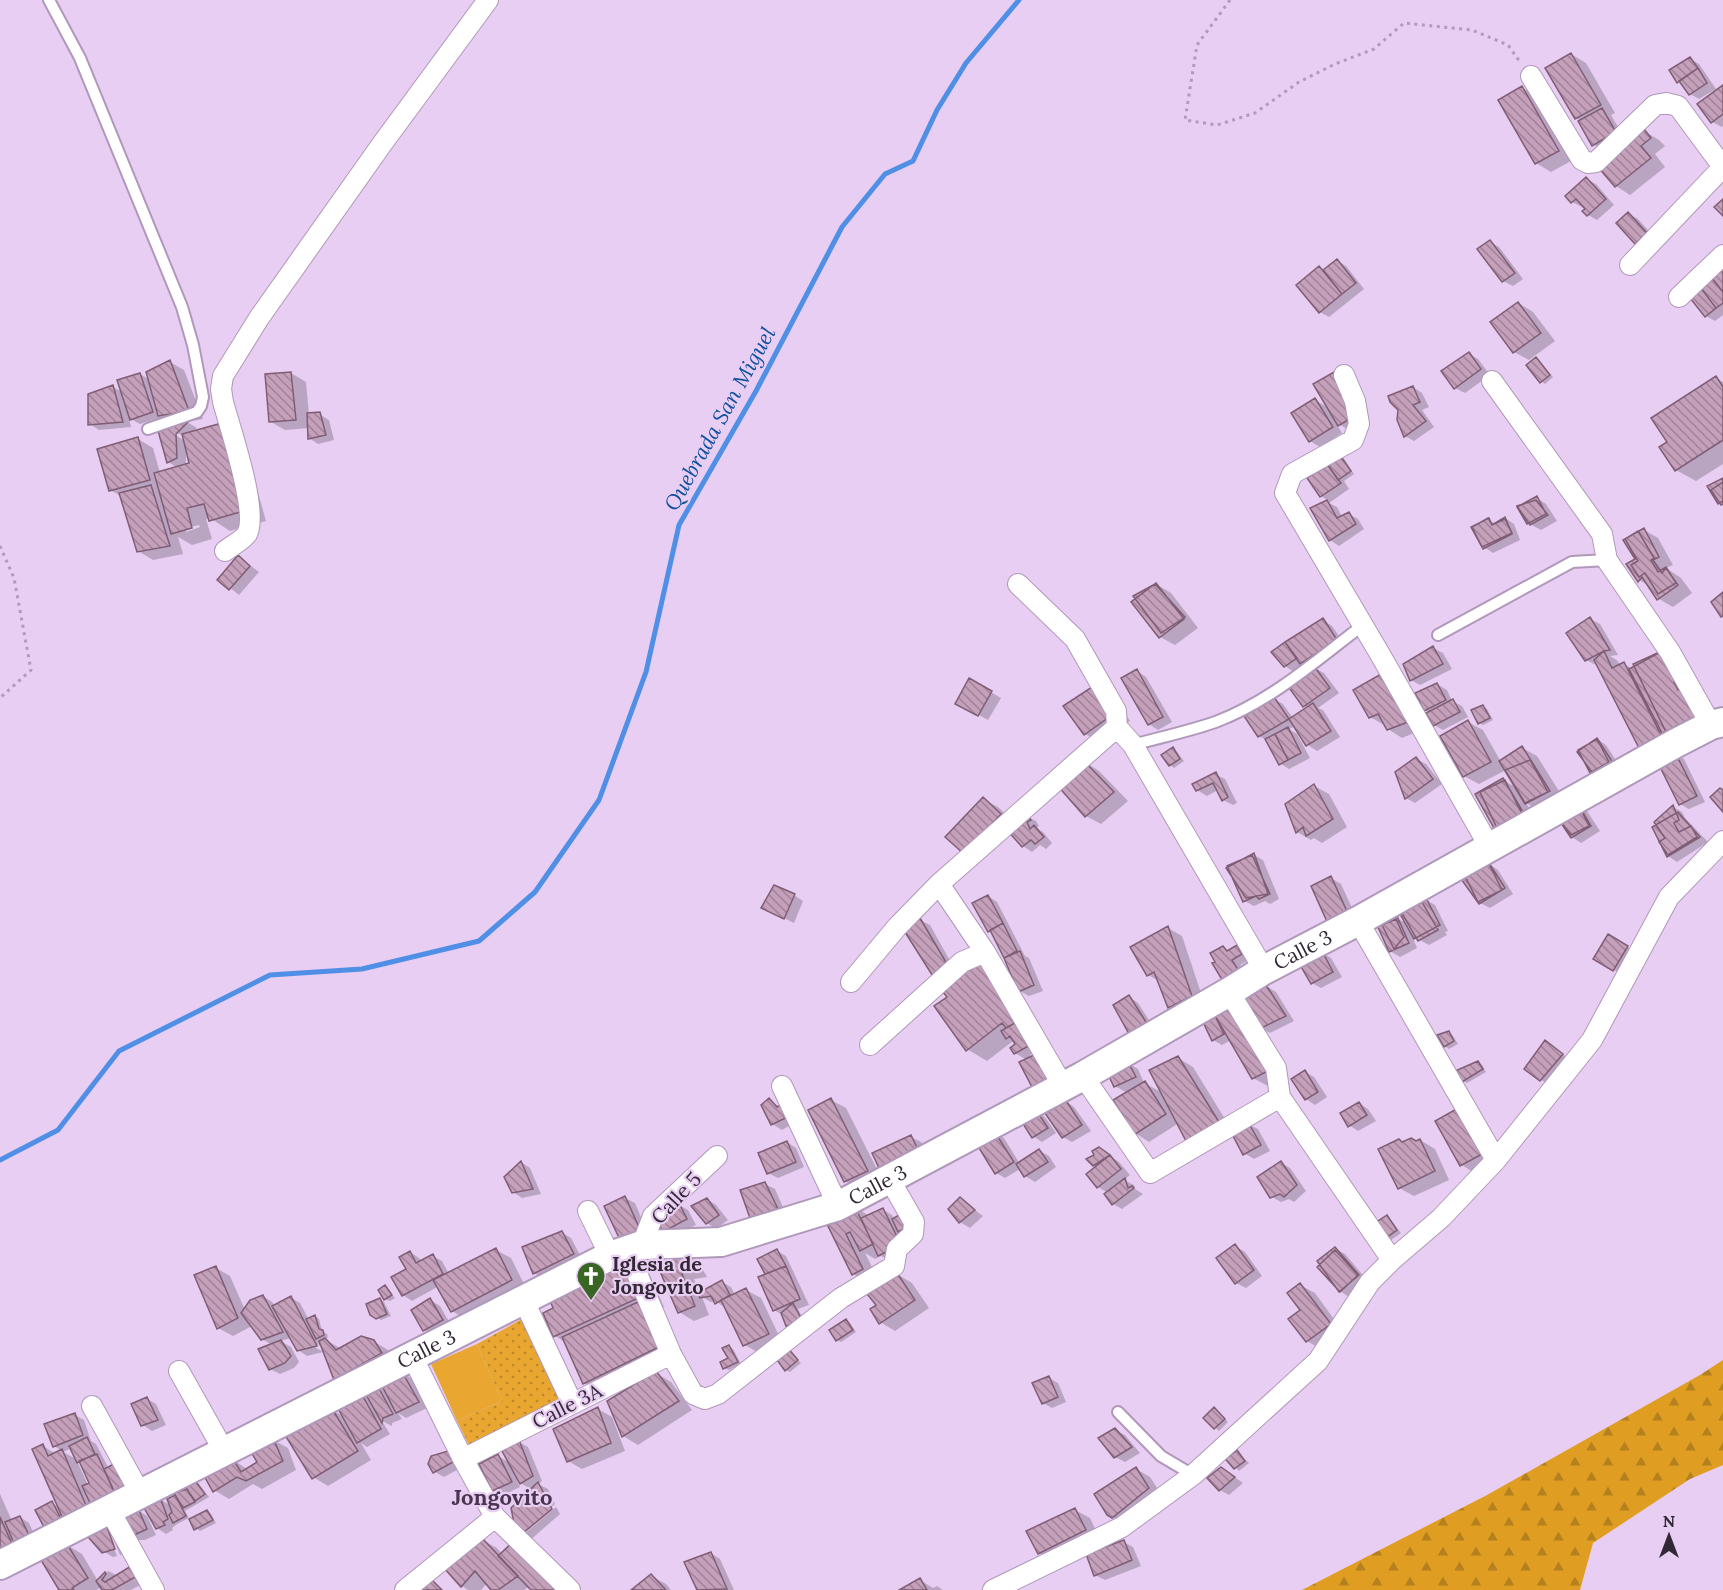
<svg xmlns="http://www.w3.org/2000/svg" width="1723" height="1590" viewBox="0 0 1723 1590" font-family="Lora,serif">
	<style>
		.green { fill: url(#green-dots) }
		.forest { fill: url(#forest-firs) }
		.pitch { fill: #e9a731 }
		.shadow { fill: #0003; fill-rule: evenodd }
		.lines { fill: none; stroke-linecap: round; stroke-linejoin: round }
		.stream { stroke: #4f8fe6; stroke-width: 5 }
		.building { fill: url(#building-back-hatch); stroke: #7f5d75; stroke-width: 1.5 }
		.lane-casing { stroke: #b098ba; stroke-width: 14 }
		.street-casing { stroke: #b098ba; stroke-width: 22 }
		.secondary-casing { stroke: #b098ba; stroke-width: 32 }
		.path { stroke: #b09bb8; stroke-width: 3; stroke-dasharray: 3 4.5; stroke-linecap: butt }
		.lane { stroke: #fff; stroke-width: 10 }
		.street { stroke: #fff; stroke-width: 20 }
		.secondary { stroke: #fff; stroke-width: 28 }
		.labels { text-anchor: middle; stroke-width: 4.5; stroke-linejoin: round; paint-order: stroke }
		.street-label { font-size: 20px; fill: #312735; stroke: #e8cef2 }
		.poi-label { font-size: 20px; font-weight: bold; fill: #312735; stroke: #e8cef2; text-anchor: start }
		.water-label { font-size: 21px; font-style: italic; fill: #0f4f9e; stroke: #e8cef2 }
		.quarter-label { font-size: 22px; font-weight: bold; fill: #493451; stroke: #e8cef2 }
	</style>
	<defs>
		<pattern id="green-dots" width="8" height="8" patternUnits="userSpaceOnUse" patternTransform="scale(1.5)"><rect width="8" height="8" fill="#e9a731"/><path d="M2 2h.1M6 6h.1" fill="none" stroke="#bd882a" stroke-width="1.8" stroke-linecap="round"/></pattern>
		<pattern id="forest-firs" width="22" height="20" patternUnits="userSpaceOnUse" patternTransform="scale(1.5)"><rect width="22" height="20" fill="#df9d21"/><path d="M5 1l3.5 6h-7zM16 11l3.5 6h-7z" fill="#b5801e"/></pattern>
		<pattern id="building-back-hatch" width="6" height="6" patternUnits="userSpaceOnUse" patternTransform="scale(1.5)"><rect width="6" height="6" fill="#c5a0ba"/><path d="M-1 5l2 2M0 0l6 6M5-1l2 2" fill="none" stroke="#a18298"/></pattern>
	</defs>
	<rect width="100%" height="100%" fill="#e8cef2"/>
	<!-- green -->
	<path class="green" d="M 522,1319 L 562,1400 L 469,1445 L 457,1421 L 502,1401 L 477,1344 Z"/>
	<!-- forest -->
	<path class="forest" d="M 1723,1360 L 1723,1465 L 1690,1479 L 1593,1543 L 1580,1590 L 1302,1590 L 1487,1495 L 1700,1375 Z"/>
	<!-- pitch -->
	<path class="pitch" d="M 477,1344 L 502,1401 L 457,1421 L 431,1364 Z"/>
	<!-- shadow -->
	<path class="shadow" d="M 1571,54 L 1586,63 L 1615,113 L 1611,115 L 1624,137 L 1603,150 L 1593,144 L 1581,121 L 1576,118 L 1547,68 Z
		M 1690,59 L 1699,64 L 1716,89 L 1699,99 L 1690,94 L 1684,85 L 1678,82 Z
		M 1723,87 L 1723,126 L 1722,127 L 1712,122 Z
		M 1522,88 L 1537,96 L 1573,160 L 1551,172 L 1536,163 L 1500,100 Z
		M 1644,131 L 1659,140 L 1665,146 L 1655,154 L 1665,167 L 1630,195 L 1616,186 Z
		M 1586,179 L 1596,184 L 1614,205 L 1597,220 L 1588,215 L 1584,206 L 1582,207 L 1572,202 Z
		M 1629,214 L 1638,219 L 1656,239 L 1645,248 L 1636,243 Z
		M 1490,242 L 1499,247 L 1523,279 L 1513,286 L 1503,281 Z
		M 1337,261 L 1346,266 L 1364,289 L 1329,317 L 1320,312 L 1319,268 L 1324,271 Z
		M 1723,271 L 1723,315 L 1715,321 L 1706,316 Z
		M 1518,303 L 1533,312 L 1555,341 L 1529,360 L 1514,352 Z
		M 1469,354 L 1478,359 L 1490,375 L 1465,393 L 1455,388 Z
		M 1536,359 L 1553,377 L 1545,384 L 1541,381 Z
		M 170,362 L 184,370 L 203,419 L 187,422 L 197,428 L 191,433 L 222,425 L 242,436 L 266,521 L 230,531 L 210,518 L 206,519 L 212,539 L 192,545 L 178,537 L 183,554 L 153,560 L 138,551 L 121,496 L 110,490 L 99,450 L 138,439 L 153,448 L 160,473 L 178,468 L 168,462 L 159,428 L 177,425 L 163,417 L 140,424 L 129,418 L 131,427 L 99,430 L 90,424 L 89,395 L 113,387 L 122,392 L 118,381 L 140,374 L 150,380 L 148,373 ZM 170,429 L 185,437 L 185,441 L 169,431 ZM 186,449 L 187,449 L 191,464 L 186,465 ZM 199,525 L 200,527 L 186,532 L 186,528 Z
		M 291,373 L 306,382 L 309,415 L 319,414 L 329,420 L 334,440 L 318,444 L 309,438 L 309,428 L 285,430 L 271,422 L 267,375 Z
		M 1716,378 L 1723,382 L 1723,464 L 1696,481 L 1676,470 L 1669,442 Z
		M 1413,387 L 1422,393 L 1429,407 L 1422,410 L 1434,427 L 1414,441 L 1405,436 Z
		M 1315,400 L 1329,408 L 1362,410 L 1349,430 L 1335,422 L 1342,433 L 1320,447 L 1310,441 L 1293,414 Z
		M 1340,457 L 1344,459 L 1354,474 L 1344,481 L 1349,489 L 1329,503 L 1337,507 L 1342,517 L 1349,514 L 1358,519 L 1364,529 L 1339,546 L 1330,540 L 1312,509 L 1329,501 L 1321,496 Z
		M 1537,498 L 1546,504 L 1557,521 L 1541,530 L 1528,523 Z
		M 1505,518 L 1514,524 L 1520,540 L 1493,553 L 1484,547 L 1489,520 L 1496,524 Z
		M 1644,530 L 1658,538 L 1673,565 L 1666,568 L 1681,578 L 1692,593 L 1673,607 L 1659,599 L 1651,587 L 1639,580 L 1637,559 Z
		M 239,557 L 259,572 L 239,595 L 219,579 Z
		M 1156,584 L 1171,593 L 1198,628 L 1175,645 L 1160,637 Z
		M 1590,619 L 1600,624 L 1618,655 L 1610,656 L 1618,661 L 1620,666 L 1624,664 L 1633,669 L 1683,741 L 1655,756 L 1598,664 L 1596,665 L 1586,660 Z
		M 1323,620 L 1332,626 L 1345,645 L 1313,667 L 1324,673 L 1339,693 L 1318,708 L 1323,710 L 1340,737 L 1317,751 L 1308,745 L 1296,726 L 1289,729 L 1297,734 L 1310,758 L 1289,769 L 1280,763 L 1268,741 L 1259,736 L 1274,699 L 1283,704 L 1293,718 L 1308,708 L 1304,706 L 1294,672 L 1285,666 Z
		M 1433,648 L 1443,653 L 1452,669 L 1420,685 L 1411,680 Z
		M 1137,671 L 1146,677 L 1172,722 L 1158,730 L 1149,724 Z
		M 970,680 L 1001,698 L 988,720 L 957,703 Z
		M 1437,684 L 1447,690 L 1452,701 L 1462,706 L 1468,717 L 1443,730 L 1434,725 L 1429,713 L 1425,710 Z
		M 1355,690 L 1421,730 L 1402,738 L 1388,729 L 1386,726 L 1370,717 Z
		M 1113,694 L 1130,721 L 1100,742 L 1085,734 Z
		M 1483,706 L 1487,709 L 1493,720 L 1483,725 L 1479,723 Z
		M 1468,722 L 1483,730 L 1501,762 L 1522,748 L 1537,756 L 1564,799 L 1540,811 L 1526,803 L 1537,821 L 1511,838 L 1503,780 L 1517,788 L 1506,770 L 1479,784 L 1464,776 Z
		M 1597,739 L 1606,745 L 1621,768 L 1601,777 L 1592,771 Z
		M 1173,749 L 1177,752 L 1184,761 L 1174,768 L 1170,765 Z
		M 1675,754 L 1684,759 L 1705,802 L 1689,809 L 1680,804 Z
		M 1416,759 L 1426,764 L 1442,784 L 1415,803 L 1406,798 Z
		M 1085,762 L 1099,771 L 1128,801 L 1101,824 L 1086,816 Z
		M 1215,774 L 1225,779 L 1237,803 L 1233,805 L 1223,800 L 1218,790 L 1207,796 L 1197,790 Z
		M 1314,786 L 1329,794 L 1347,827 L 1322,843 L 1314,838 L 1311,840 L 1297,832 Z
		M 983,799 L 998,807 L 1016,824 L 1026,816 L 1036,821 L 1039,826 L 1036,828 L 1043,832 L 1052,843 L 1046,849 L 1040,845 L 1032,852 L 1023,846 L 1009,829 L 979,862 Z
		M 1577,805 L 1587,811 L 1600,831 L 1581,843 L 1572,837 Z
		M 1673,807 L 1682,812 L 1685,818 L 1708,842 L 1677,862 L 1668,856 Z
		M 1254,855 L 1263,860 L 1279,899 L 1270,904 L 1265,901 L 1254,906 L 1245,901 Z
		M 1489,864 L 1498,870 L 1513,894 L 1490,908 L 1480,903 Z
		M 1331,878 L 1341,884 L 1358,921 L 1313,887 Z
		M 794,895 L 803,901 L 794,923 L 772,912 Z
		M 988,896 L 997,902 L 1025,956 L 1029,958 L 1043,991 L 1029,996 L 1016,989 L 1042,1048 L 1030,1055 L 1032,1058 L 1027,1060 L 1015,1053 L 1017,1045 L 1013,1041 L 987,1061 L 967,1049 L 1017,986 L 993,933 L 989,931 Z
		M 1426,900 L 1435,905 L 1448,931 L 1445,932 L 1447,935 L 1429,945 L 1412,936 L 1417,948 L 1400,957 L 1390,951 L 1396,918 L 1408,924 Z
		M 920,920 L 930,925 L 958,975 L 905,930 Z
		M 1168,928 L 1182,936 L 1205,1005 L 1183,1016 L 1169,1007 L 1159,981 L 1148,975 Z
		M 1608,936 L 1636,952 L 1623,975 L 1595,959 Z
		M 1223,947 L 1230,951 L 1237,947 L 1246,952 L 1251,959 L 1240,965 L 1249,979 L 1234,987 Z
		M 1322,953 L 1331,958 L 1342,977 L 1321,988 L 1312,983 Z
		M 1266,986 L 1276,992 L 1294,1021 L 1270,1033 L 1255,1025 L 1287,1077 L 1268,1086 L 1253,1078 L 1231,1040 L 1222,1045 L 1213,1040 L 1214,1016 Z
		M 1129,997 L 1138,1003 L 1154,1028 L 1130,1033 Z
		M 1449,1033 L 1453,1036 L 1458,1044 L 1449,1049 L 1445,1046 Z
		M 1546,1042 L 1572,1061 L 1550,1086 L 1526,1069 Z
		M 1178,1058 L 1193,1067 L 1233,1132 L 1248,1124 L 1258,1129 L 1270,1151 L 1254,1159 L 1244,1153 L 1232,1131 L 1179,1123 L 1149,1142 L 1135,1133 L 1127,1093 L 1115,1086 L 1128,1063 L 1138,1069 L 1144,1083 L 1163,1093 Z
		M 1478,1062 L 1482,1065 L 1486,1072 L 1467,1083 L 1463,1081 Z
		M 1305,1072 L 1314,1077 L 1327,1097 L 1315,1105 L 1306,1099 Z
		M 769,1100 L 780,1107 L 802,1119 L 782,1130 L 772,1124 Z
		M 831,1100 L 846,1108 L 882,1179 L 860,1190 L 845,1181 Z
		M 1065,1101 L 1074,1107 L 1091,1131 L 1072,1142 L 1063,1137 L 1052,1109 Z
		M 1359,1103 L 1368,1109 L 1376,1121 L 1358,1131 L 1349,1125 Z
		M 1036,1111 L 1045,1117 L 1056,1133 L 1042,1142 L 1033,1136 Z
		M 1437,1122 L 1500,1161 L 1476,1174 L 1462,1165 Z
		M 994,1133 L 1004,1138 L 1020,1164 L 1040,1151 L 1049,1156 L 1056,1167 L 1035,1182 L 1025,1176 L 1020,1169 L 1005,1178 L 996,1173 Z
		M 911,1137 L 921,1142 L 928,1157 L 890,1174 Z
		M 1420,1140 L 1435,1149 L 1449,1180 L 1414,1196 L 1399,1188 L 1403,1143 Z
		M 787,1142 L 796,1148 L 804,1167 L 778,1178 L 768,1173 Z
		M 1104,1152 L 1119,1162 L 1130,1175 L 1124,1180 L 1134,1185 L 1135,1189 L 1143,1194 L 1122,1209 L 1113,1204 L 1108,1193 L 1098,1187 L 1097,1167 L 1094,1165 L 1096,1155 Z
		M 521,1162 L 530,1168 L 541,1194 L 522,1198 L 513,1192 Z
		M 1281,1163 L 1290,1168 L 1306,1191 L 1294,1202 L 1289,1199 L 1281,1202 L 1272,1197 Z
		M 765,1184 L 775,1189 L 786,1214 L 761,1222 L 752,1217 Z
		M 625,1198 L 635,1203 L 650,1239 L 632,1248 Z
		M 707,1199 L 716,1205 L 728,1220 L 716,1229 L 707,1223 Z
		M 960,1199 L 983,1216 L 970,1228 L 960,1222 L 950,1210 Z
		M 679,1205 L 688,1210 L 696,1225 L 673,1236 L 664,1231 Z
		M 853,1205 L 869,1216 L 883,1210 L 892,1215 L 894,1219 L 906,1213 L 904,1233 L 900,1231 L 905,1242 L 889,1260 L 881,1256 L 875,1259 L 865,1253 L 877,1277 L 868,1282 L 853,1274 L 826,1218 Z
		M 1387,1217 L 1391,1220 L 1401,1233 L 1391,1240 L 1387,1237 Z
		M 561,1232 L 571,1238 L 582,1259 L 543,1278 L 534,1273 Z
		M 1235,1246 L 1245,1252 L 1262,1276 L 1246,1288 L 1236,1283 Z
		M 1335,1249 L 1345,1254 L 1367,1280 L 1349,1297 L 1340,1291 L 1322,1265 Z
		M 496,1250 L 511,1258 L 526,1288 L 467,1320 L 452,1311 L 439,1286 L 412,1301 L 403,1295 L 410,1252 L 419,1258 L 422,1262 L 433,1256 L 442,1261 L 449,1274 Z
		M 777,1251 L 786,1256 L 809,1305 L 798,1309 L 806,1324 L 791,1327 L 787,1325 L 784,1316 L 774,1310 L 768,1275 L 759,1260 Z
		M 684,1254 L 699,1263 L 707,1277 L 694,1279 L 700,1293 L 722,1282 L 731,1287 L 735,1295 L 746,1290 L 761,1298 L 782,1342 L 759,1353 L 745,1345 L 726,1308 L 715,1301 L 711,1302 L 702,1297 L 709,1315 L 694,1321 L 679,1312 L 657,1261 Z
		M 629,1261 L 649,1273 L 664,1307 L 654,1311 L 678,1358 L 604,1394 L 584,1383 L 565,1342 L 555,1336 Z
		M 216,1268 L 230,1276 L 245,1310 L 263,1296 L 272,1302 L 275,1306 L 291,1298 L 300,1303 L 309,1320 L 315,1316 L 319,1319 L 322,1331 L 327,1334 L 328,1337 L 324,1339 L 340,1348 L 373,1341 L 388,1350 L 395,1362 L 336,1379 L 324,1348 L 311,1341 L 310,1344 L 323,1352 L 307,1356 L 298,1350 L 291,1338 L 280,1341 L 291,1347 L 299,1362 L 294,1368 L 280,1374 L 270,1369 L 272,1345 L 262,1339 L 252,1326 L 233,1336 L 218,1328 Z
		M 897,1274 L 912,1283 L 929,1308 L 895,1331 L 880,1322 L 878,1306 Z
		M 1300,1285 L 1315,1293 L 1344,1333 L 1322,1350 L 1307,1341 L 1302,1311 Z
		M 385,1287 L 395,1298 L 390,1301 L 385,1299 Z
		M 380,1299 L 384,1302 L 391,1316 L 381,1320 L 372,1314 Z
		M 430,1300 L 440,1306 L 451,1325 L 434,1335 L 425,1330 Z
		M 846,1321 L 850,1323 L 856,1332 L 841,1342 L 837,1340 Z
		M 729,1346 L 733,1349 L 741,1364 L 729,1370 L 724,1368 L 730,1359 Z
		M 786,1348 L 801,1363 L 790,1372 L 786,1370 Z
		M 401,1372 L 411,1378 L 427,1408 L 406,1418 L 398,1413 L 402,1419 L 392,1423 L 392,1426 L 382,1421 L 390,1434 L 367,1447 L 361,1443 L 371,1460 L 328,1486 L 313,1477 L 331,1409 L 344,1417 L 360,1393 L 370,1399 L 377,1386 L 387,1392 Z
		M 656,1373 L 671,1382 L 692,1410 L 638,1445 L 623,1436 Z
		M 1049,1378 L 1058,1383 L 1066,1402 L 1052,1408 L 1043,1403 Z
		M 147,1399 L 156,1404 L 166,1425 L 152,1431 L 143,1425 Z
		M 598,1409 L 612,1417 L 625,1451 L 582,1469 L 568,1461 Z
		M 1215,1409 L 1228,1422 L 1219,1431 L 1205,1418 Z
		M 75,1415 L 84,1420 L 91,1441 L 96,1444 L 109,1469 L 137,1478 L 57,1536 L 52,1503 L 59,1507 L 43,1446 L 56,1454 L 62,1451 L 54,1446 ZM 72,1448 L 78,1460 L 63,1452 ZM 77,1461 L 82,1464 L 91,1484 L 88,1485 Z
		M 1115,1430 L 1125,1435 L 1140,1453 L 1125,1462 L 1115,1457 Z
		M 273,1440 L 288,1448 L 296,1470 L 262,1489 L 253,1484 L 229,1499 L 214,1490 L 231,1458 L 248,1470 L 259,1463 Z
		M 519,1442 L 528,1447 L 542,1481 L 538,1484 L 548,1489 L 555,1504 L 524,1530 L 524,1534 L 556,1507 L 560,1514 L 528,1542 L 519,1537 L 532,1490 L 517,1481 L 520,1487 L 503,1495 L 494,1490 L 498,1456 L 510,1463 Z
		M 448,1452 L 463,1467 L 444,1477 L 435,1472 Z
		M 1237,1452 L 1249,1463 L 1239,1471 L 1224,1455 L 1227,1453 L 1232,1456 Z
		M 1136,1469 L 1150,1477 L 1163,1497 L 1128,1525 L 1113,1517 Z
		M 1230,1474 L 1243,1483 L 1229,1495 L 1220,1490 Z
		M 194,1480 L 198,1483 L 209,1497 L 185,1511 L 189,1518 L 177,1524 L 172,1528 L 173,1530 L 166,1534 L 157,1528 L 159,1499 L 172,1506 L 169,1500 L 189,1490 Z
		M 0,1494 L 12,1521 L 20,1517 L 29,1523 L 39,1545 L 0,1547 Z
		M 138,1510 L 147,1516 L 156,1535 L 145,1540 L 138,1540 L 128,1534 Z
		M 1075,1510 L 1090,1518 L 1100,1539 L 1053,1561 L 1039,1553 Z
		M 207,1511 L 211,1514 L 216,1523 L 200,1531 L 196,1528 Z
		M 105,1526 L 115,1531 L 124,1554 L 120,1555 L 109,1528 L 106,1528 L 117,1556 L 113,1557 L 103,1551 Z
		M 482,1540 L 497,1548 L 533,1590 L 530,1586 L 524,1590 L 493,1590 L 487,1583 L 481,1590 L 468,1590 L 462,1586 L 447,1569 Z
		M 1124,1542 L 1133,1547 L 1141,1566 L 1105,1580 L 1095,1575 Z
		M 67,1545 L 82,1554 L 98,1581 L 108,1571 L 118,1576 L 131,1567 L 146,1582 L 131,1590 L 104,1590 L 102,1587 L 96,1590 L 61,1590 Z
		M 711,1553 L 720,1559 L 734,1590 L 698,1590 L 686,1563 Z
		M 651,1576 L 666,1584 L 671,1590 L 633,1590 Z
		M 920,1580 L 933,1588 L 937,1586 L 943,1590 L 902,1590 Z"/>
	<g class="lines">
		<!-- stream -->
		<path class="stream" d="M 0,1160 L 58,1130 L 119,1051 L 270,975 L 362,969 L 479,941 L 535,892 L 599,800 L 646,672 L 679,525 L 756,391 L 842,227 L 885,174 L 913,161 L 937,110 L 966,63 L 1019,0"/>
	</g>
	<!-- building -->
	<path class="building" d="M 1571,53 L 1601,105 L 1575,119 L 1545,68 Z
		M 1690,57 L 1698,68 L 1677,83 L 1669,70 Z
		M 1698,68 L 1707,83 L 1689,95 L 1679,81 Z
		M 1723,85 L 1723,114 L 1711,123 L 1697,104 Z
		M 1522,86 L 1559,151 L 1535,164 L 1498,100 Z
		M 1602,108 L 1616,132 L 1592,146 L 1578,121 Z
		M 1644,129 L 1651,138 L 1641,146 L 1651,158 L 1615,187 L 1598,167 Z
		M 1586,177 L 1606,199 L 1587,216 L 1582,211 L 1585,209 L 1576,199 L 1571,203 L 1565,196 Z
		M 1723,199 L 1723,216 L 1714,207 Z
		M 1628,212 L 1647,233 L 1635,244 L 1616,223 Z
		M 1490,240 L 1515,273 L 1502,282 L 1477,249 Z
		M 1337,259 L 1356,283 L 1342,294 L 1323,270 Z
		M 1319,266 L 1342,294 L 1319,313 L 1296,285 Z
		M 1723,269 L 1723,292 L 1712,278 Z
		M 1712,278 L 1723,292 L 1723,303 L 1716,308 L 1700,287 Z
		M 1698,284 L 1716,308 L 1705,317 L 1686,293 Z
		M 1518,302 L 1541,333 L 1513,353 L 1490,322 Z
		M 1469,352 L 1481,369 L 1454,389 L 1441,371 Z
		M 1536,357 L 1550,375 L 1540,383 L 1526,365 Z
		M 170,360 L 189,411 L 158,416 L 146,372 Z
		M 291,372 L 296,420 L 269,422 L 265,374 Z
		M 1334,372 L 1353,403 L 1353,417 L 1338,426 L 1313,384 Z
		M 140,373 L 153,412 L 130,420 L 117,380 Z
		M 1716,376 L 1723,387 L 1723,440 L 1675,471 L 1659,447 L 1667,442 L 1651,418 Z
		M 113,385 L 123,422 L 88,425 L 88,394 Z
		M 1413,386 L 1420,402 L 1413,405 L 1426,421 L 1404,437 L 1397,420 L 1398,410 L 1390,402 L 1388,396 Z
		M 1315,398 L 1333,427 L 1309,442 L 1291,413 Z
		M 320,412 L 326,435 L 308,439 L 307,413 Z
		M 189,421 L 176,434 L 177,458 L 167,463 L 157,427 Z
		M 222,423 L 247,510 L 209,521 L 204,504 L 187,508 L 192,528 L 171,534 L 154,473 L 189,463 L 182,434 Z
		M 138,437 L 150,480 L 109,491 L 97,449 Z
		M 1340,455 L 1351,471 L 1338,480 L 1327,464 Z
		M 1327,464 L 1341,483 L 1320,497 L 1307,478 Z
		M 1723,478 L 1723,501 L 1718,504 L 1707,486 Z
		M 1723,482 L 1723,504 L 1721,505 L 1711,490 Z
		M 151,485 L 170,546 L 137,552 L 119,493 Z
		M 1537,496 L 1546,514 L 1527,524 L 1517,507 Z
		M 1327,500 L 1337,518 L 1349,512 L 1356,524 L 1329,541 L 1310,508 Z
		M 1536,500 L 1548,515 L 1530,525 L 1517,506 Z
		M 1505,517 L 1512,534 L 1483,549 L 1471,527 L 1489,518 L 1492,525 Z
		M 1488,518 L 1492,525 L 1505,519 L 1512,533 L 1482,547 L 1472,527 Z
		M 1644,528 L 1659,557 L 1653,560 L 1662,573 L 1666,568 L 1678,585 L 1657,600 L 1642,577 L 1638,582 L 1626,564 L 1635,559 L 1623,540 Z
		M 1638,531 L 1654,558 L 1651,560 L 1658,572 L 1666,567 L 1676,583 L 1658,594 L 1645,573 L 1639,577 L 1631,565 L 1638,561 L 1625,539 Z
		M 238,555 L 250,566 L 229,590 L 217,580 Z
		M 1156,583 L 1184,619 L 1159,638 L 1131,602 Z
		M 1155,584 L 1185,617 L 1161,633 L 1133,596 Z
		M 1723,592 L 1723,616 L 1721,617 L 1711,602 Z
		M 1590,617 L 1610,650 L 1604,651 L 1585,661 L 1566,633 Z
		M 1323,618 L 1337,640 L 1300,664 L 1285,642 Z
		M 1285,642 L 1297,658 L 1284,667 L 1271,652 Z
		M 1433,646 L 1443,664 L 1410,681 L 1403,664 Z
		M 1666,649 L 1682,678 L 1674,682 L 1678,690 L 1686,686 L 1700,715 L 1662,733 L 1629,669 Z
		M 1664,650 L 1700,717 L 1667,734 L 1633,664 Z
		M 1604,651 L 1612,668 L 1624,662 L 1662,737 L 1639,748 L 1594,660 Z
		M 1314,666 L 1330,688 L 1303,707 L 1287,685 Z
		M 1137,669 L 1163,717 L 1148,725 L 1121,678 Z
		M 1388,670 L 1408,722 L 1387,730 L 1378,714 L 1369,718 L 1353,690 Z
		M 969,678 L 992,691 L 978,716 L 955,704 Z
		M 1098,683 L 1116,712 L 1084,735 L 1063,706 Z
		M 1437,683 L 1446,700 L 1424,711 L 1415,693 Z
		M 1274,697 L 1289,719 L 1258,737 L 1244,716 Z
		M 1453,699 L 1460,712 L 1433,726 L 1426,713 Z
		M 1313,703 L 1331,731 L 1306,746 L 1289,719 Z
		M 1483,705 L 1490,718 L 1478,724 L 1471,710 Z
		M 1468,720 L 1491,762 L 1463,777 L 1440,736 Z
		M 1288,727 L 1301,753 L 1288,760 L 1275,734 Z
		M 1275,734 L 1288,760 L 1279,765 L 1265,739 Z
		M 1597,738 L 1613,763 L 1592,772 L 1577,752 Z
		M 1597,739 L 1609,762 L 1590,773 L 1578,750 Z
		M 1522,746 L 1550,791 L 1525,804 L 1499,761 Z
		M 1173,747 L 1180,759 L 1169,766 L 1161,755 Z
		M 1675,752 L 1697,796 L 1679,805 L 1657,761 Z
		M 1416,757 L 1433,779 L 1405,799 L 1395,772 Z
		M 1530,760 L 1548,792 L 1525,803 L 1505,770 Z
		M 1084,761 L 1114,792 L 1085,817 L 1057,785 Z
		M 1216,772 L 1228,797 L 1222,801 L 1213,783 L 1196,791 L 1192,784 Z
		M 1503,778 L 1523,812 L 1495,830 L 1475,794 Z
		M 1505,780 L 1523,816 L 1497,828 L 1480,792 Z
		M 1314,784 L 1333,819 L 1306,836 L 1303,827 L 1296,833 L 1285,804 Z
		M 1720,788 L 1723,790 L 1723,812 L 1710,797 Z
		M 983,797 L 1001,814 L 964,854 L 945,837 Z
		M 1578,804 L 1591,826 L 1571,838 L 1557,817 Z
		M 1578,804 L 1589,826 L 1571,835 L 1555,814 Z
		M 1673,805 L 1679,820 L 1674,823 L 1679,832 L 1691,826 L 1697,837 L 1668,855 L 1659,842 L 1665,838 L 1654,822 Z
		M 1678,812 L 1700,837 L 1667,857 L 1652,827 Z
		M 1026,814 L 1031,820 L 1027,822 L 1030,829 L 1034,825 L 1044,837 L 1035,844 L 1031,840 L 1022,847 L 1007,830 Z
		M 1254,853 L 1268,894 L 1246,898 L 1226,868 Z
		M 1252,855 L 1270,894 L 1259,899 L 1256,896 L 1243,902 L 1227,866 Z
		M 1489,863 L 1505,888 L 1479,904 L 1459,876 Z
		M 1489,864 L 1502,890 L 1478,902 L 1465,876 Z
		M 1331,876 L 1349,916 L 1329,926 L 1311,886 Z
		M 774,885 L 795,894 L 784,919 L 761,908 Z
		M 988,895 L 1003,923 L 988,932 L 972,903 Z
		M 1426,898 L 1440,925 L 1414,939 L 1400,914 Z
		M 1422,902 L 1438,930 L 1418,941 L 1402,913 Z
		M 1397,916 L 1409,943 L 1389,952 L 1377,925 Z
		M 920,918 L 950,969 L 936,981 L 903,929 Z
		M 1396,919 L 1404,937 L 1394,949 L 1382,925 Z
		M 1003,923 L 1017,951 L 1004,958 L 990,930 Z
		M 1168,926 L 1192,996 L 1168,1008 L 1154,972 L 1147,976 L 1130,947 Z
		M 1608,934 L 1628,946 L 1613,971 L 1593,959 Z
		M 1237,945 L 1242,954 L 1232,960 L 1240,973 L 1224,983 L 1212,963 L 1215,962 L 1210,953 L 1223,946 L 1227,951 Z
		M 1020,951 L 1034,985 L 1018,992 L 1004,958 Z
		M 1322,951 L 1333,972 L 1311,984 L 1299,963 Z
		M 984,954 L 1020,1020 L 1006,1028 L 1002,1023 L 966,1051 L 934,1006 L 947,997 L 943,992 Z
		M 1266,985 L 1286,1016 L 1259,1029 L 1240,999 Z
		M 1129,995 L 1146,1022 L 1129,1034 L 1113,1005 Z
		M 1234,1004 L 1274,1068 L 1252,1079 L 1214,1014 Z
		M 1214,1014 L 1224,1034 L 1212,1041 L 1202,1020 Z
		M 1020,1020 L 1034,1043 L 1014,1054 L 1010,1048 L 1015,1044 L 1010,1036 L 1006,1039 L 1001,1031 Z
		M 1449,1031 L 1454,1041 L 1444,1047 L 1437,1035 Z
		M 1545,1040 L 1563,1054 L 1540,1081 L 1524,1069 Z
		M 1038,1053 L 1051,1077 L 1032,1087 L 1019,1062 Z
		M 1178,1056 L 1219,1122 L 1186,1141 L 1149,1070 Z
		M 1478,1061 L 1483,1069 L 1462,1082 L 1455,1071 Z
		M 1128,1062 L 1136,1077 L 1114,1087 L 1107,1072 Z
		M 1305,1070 L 1318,1092 L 1305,1100 L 1291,1079 Z
		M 1145,1081 L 1166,1114 L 1134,1135 L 1113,1100 Z
		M 769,1098 L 777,1107 L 787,1102 L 794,1114 L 771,1125 L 761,1105 Z
		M 831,1098 L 868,1171 L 844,1182 L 808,1110 Z
		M 1065,1099 L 1082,1125 L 1062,1138 L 1045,1113 Z
		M 1359,1102 L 1367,1115 L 1348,1127 L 1340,1113 Z
		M 1460,1107 L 1486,1152 L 1460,1166 L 1435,1121 Z
		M 1036,1110 L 1048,1128 L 1032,1138 L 1020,1119 Z
		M 1248,1122 L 1261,1145 L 1243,1155 L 1231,1132 Z
		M 994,1131 L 1014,1162 L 995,1174 L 976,1143 Z
		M 911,1135 L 919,1152 L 880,1170 L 872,1153 Z
		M 1411,1138 L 1416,1141 L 1420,1139 L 1435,1171 L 1398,1189 L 1378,1149 L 1399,1139 L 1402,1142 Z
		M 787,1141 L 796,1162 L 767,1174 L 758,1153 Z
		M 1099,1147 L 1110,1155 L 1093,1166 L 1086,1159 L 1094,1155 L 1092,1151 Z
		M 1039,1149 L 1048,1162 L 1024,1177 L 1016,1164 Z
		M 1110,1155 L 1121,1169 L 1097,1188 L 1086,1174 Z
		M 521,1161 L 533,1189 L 512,1193 L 504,1177 Z
		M 1281,1161 L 1297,1185 L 1284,1197 L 1280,1194 L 1270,1198 L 1257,1177 Z
		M 1125,1178 L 1128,1188 L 1132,1186 L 1134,1188 L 1112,1205 L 1104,1194 Z
		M 765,1182 L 778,1209 L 750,1218 L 740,1190 Z
		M 625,1196 L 642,1234 L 622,1244 L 604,1206 Z
		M 960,1197 L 975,1210 L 959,1223 L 948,1209 Z
		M 707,1198 L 719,1215 L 706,1224 L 691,1206 Z
		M 679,1203 L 687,1219 L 663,1232 L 654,1215 Z
		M 853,1203 L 873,1244 L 860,1251 L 850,1232 L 846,1234 L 863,1269 L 852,1275 L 824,1218 Z
		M 883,1208 L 901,1245 L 878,1256 L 861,1218 Z
		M 906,1211 L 913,1224 L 898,1232 L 892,1219 Z
		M 1387,1215 L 1397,1230 L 1386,1238 L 1375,1223 Z
		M 562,1231 L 574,1254 L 533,1274 L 522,1247 Z
		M 1235,1244 L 1254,1270 L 1235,1284 L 1216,1258 Z
		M 1335,1247 L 1359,1275 L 1339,1292 L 1317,1261 Z
		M 496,1248 L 512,1280 L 451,1312 L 433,1280 Z
		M 777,1249 L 786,1266 L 765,1274 L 757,1259 Z
		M 1335,1250 L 1358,1275 L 1340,1292 L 1317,1267 Z
		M 410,1251 L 416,1263 L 433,1254 L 443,1274 L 402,1296 L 391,1277 L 406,1269 L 399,1257 Z
		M 684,1252 L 694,1269 L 681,1271 L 695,1306 L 678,1313 L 655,1260 Z
		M 629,1260 L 645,1295 L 553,1337 L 543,1313 L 553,1308 L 548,1296 Z
		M 216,1266 L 238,1318 L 217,1329 L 194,1275 Z
		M 786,1266 L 800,1299 L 773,1311 L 758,1277 Z
		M 897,1273 L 915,1300 L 879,1324 L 870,1309 L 876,1305 L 867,1294 Z
		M 722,1280 L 730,1295 L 715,1304 L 711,1296 L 700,1298 L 698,1293 Z
		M 1300,1283 L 1331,1324 L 1306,1342 L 1288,1319 L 1300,1310 L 1287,1293 Z
		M 385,1285 L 392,1295 L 384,1300 L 378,1290 Z
		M 746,1288 L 769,1334 L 743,1346 L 721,1300 Z
		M 263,1295 L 283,1332 L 261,1340 L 241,1313 L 250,1300 Z
		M 291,1296 L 317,1346 L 297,1351 L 272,1306 Z
		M 380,1298 L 387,1314 L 376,1319 L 370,1315 L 366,1304 Z
		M 430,1298 L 443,1320 L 423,1331 L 411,1310 Z
		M 640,1301 L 659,1347 L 583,1384 L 562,1337 Z
		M 793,1303 L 803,1322 L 786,1326 L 781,1313 Z
		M 315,1315 L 319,1329 L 323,1330 L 324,1335 L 316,1339 L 306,1319 Z
		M 846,1319 L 853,1330 L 836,1341 L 829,1330 Z
		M 361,1336 L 374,1340 L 382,1353 L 334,1380 L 319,1341 L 325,1338 L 336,1350 Z
		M 281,1340 L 291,1356 L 285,1363 L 269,1370 L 258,1349 Z
		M 729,1345 L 738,1362 L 723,1369 L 720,1362 L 728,1358 L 722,1348 Z
		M 786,1346 L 798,1360 L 785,1371 L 775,1357 Z
		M 401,1370 L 419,1402 L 396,1413 L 380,1382 Z
		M 656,1371 L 679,1401 L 622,1437 L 607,1401 Z
		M 1049,1376 L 1058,1397 L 1042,1404 L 1032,1383 Z
		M 377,1385 L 393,1414 L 383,1418 L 382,1423 L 364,1391 Z
		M 360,1391 L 381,1429 L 357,1443 L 336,1405 Z
		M 147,1397 L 158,1420 L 141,1426 L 131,1404 Z
		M 331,1407 L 358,1451 L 312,1479 L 285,1435 Z
		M 598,1407 L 611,1443 L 567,1462 L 553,1429 Z
		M 1214,1407 L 1225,1419 L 1214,1429 L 1203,1418 Z
		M 75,1413 L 83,1435 L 53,1447 L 44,1424 Z
		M 1115,1428 L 1132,1447 L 1114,1458 L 1098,1438 Z
		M 87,1437 L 95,1454 L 77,1463 L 69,1446 Z
		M 273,1438 L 283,1461 L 246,1481 L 237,1477 L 213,1492 L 202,1472 L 231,1456 L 241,1472 L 257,1462 L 251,1452 Z
		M 519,1440 L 533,1476 L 520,1484 L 502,1451 Z
		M 43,1444 L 48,1456 L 62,1449 L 88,1510 L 64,1521 L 32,1449 Z
		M 1237,1450 L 1245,1461 L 1234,1469 L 1222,1455 L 1227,1451 L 1229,1456 Z
		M 448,1451 L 455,1461 L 433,1473 L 428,1464 L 431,1456 Z
		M 97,1454 L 115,1494 L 91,1505 L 82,1486 L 89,1483 L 79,1461 Z
		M 498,1454 L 512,1482 L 492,1491 L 479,1464 Z
		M 114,1464 L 133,1482 L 114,1491 L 104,1469 Z
		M 1136,1467 L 1149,1488 L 1112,1518 L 1107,1515 L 1094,1494 Z
		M 1221,1467 L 1235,1477 L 1219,1491 L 1207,1478 Z
		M 194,1479 L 205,1494 L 195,1501 L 184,1485 Z
		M 538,1482 L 552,1509 L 517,1538 L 511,1508 Z
		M 187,1489 L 195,1502 L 183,1508 L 174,1493 Z
		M 175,1495 L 186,1516 L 173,1523 L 169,1515 L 172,1512 L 167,1499 Z
		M 160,1497 L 168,1519 L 163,1522 L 165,1525 L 156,1529 L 143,1506 Z
		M 52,1501 L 63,1523 L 46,1531 L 35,1510 Z
		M 138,1508 L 147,1529 L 134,1535 L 120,1519 Z
		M 1075,1508 L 1086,1530 L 1038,1554 L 1026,1531 Z
		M 207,1510 L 213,1520 L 194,1530 L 189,1519 Z
		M 20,1516 L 31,1540 L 15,1546 L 5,1522 Z
		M 0,1517 L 12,1544 L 0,1550 Z
		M 106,1524 L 115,1549 L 102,1553 L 88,1537 Z
		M 482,1538 L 518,1576 L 498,1590 L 491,1590 L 475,1571 L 461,1587 L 445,1569 Z
		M 517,1538 L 568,1590 L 531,1590 L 498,1556 Z
		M 1124,1540 L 1132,1560 L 1094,1576 L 1086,1554 Z
		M 67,1544 L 88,1578 L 72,1588 L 74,1590 L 59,1590 L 41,1560 Z
		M 711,1552 L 727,1589 L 697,1590 L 684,1562 Z
		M 131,1566 L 137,1576 L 112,1590 L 102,1590 L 96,1581 L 105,1572 L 106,1574 L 102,1580 L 105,1582 Z
		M 651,1574 L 666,1590 L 631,1590 Z
		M 428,1576 L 442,1590 L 420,1590 Z
		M 920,1578 L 927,1590 L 899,1590 Z"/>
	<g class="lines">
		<!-- lane casing -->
		<g class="lane-casing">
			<path id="lane" d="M 49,0 L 80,58 L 182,307 L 193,345 L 203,397 L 201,406 L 197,412 L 148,429
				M 1438,635 L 1572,562 L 1607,560
				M 1133,745 C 1161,737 1191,731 1218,721 C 1272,700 1317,660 1363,625
				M 1118,1412 L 1161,1456 L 1193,1475"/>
		</g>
		<!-- street casing -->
		<g class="street-casing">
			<path id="street" d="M 1531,76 L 1582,160 L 1588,163 L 1596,162 L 1655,105 L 1666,103 L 1678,106 L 1723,167
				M 1630,265 L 1723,167
				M 1679,297 L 1723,255
				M 1344,375 L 1355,401 L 1359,424 L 1353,440 L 1292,474 L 1285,493 L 1381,656 L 1489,846
				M 1492,381 L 1602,534 L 1607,560 L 1670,652 L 1711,725
				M 225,551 C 231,546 243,540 247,534 C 259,512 230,428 223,402 L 221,389 L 223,376 L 259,318 L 382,144 L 488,0
				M 1018,584 L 1075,639 L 1116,711 L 1117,727 L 1133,745 L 1264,970
				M 939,884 L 985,952 L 1063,1086
				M 1358,921 L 1496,1160
				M 851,982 L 897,927 L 939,884 L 1117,727
				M 1229,992 L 1276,1068 L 1280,1097 L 1392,1260
				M 870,1045 L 962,962 L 985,952
				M 1083,1076 L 1150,1173 L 1280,1097
				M 782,1086 L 838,1206
				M 588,1211 L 610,1256
				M 642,1245 L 653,1216 L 717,1156
				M 627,1250 L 671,1354 L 693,1394 L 705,1399 L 718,1394 L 841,1298 L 894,1266 L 897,1249 L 913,1234 L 914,1222 L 890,1180
				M 523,1299 L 572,1403
				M 412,1356 L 463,1459 L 495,1517 L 570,1590
				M 179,1371 L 224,1451
				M 92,1406 L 140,1493
				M 463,1459 L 671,1354
				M 109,1509 L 154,1590
				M 405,1590 L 495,1517
				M 993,1590 L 1122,1527 L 1193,1475 L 1318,1361 L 1370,1282 L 1392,1260 L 1441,1218 L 1496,1160 L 1592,1040 L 1669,897 L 1723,841"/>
		</g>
		<!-- secondary casing -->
		<g class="secondary-casing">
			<g id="secondary">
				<path id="s1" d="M 0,1565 L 610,1256 L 642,1245 L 721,1242 L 838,1206 L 1083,1076 L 1229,992 L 1264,970 L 1358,921 L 1676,743 L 1711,725 L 1723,722"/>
			</g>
		</g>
		<!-- path -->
		<path class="path" d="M 1230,0 L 1197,45 L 1185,120 L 1217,125 L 1255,113 L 1299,82 L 1335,64 L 1374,49 L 1404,23 L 1472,30 L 1508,45 L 1520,62
			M 0,546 L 14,578 L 31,670 L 0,698"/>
		<!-- lane -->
		<use href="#lane" class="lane"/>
		<!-- street -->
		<use href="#street" class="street"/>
		<!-- secondary -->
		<use href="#secondary" class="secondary"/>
	</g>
	<!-- icons -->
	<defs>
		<g id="church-pin" transform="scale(1.5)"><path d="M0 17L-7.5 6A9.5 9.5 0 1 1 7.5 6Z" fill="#3a6625" stroke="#e8cef2"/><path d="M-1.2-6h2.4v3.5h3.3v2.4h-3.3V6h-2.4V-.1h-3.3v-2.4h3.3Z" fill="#fff"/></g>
	</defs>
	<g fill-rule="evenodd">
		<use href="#church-pin" x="591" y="1276"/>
	</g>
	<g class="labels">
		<!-- street labels -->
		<g class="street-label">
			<text dy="7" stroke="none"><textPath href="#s1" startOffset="1450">Calle 3</textPath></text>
			<text dy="7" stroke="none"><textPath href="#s1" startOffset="964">Calle 3</textPath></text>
			<text transform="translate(676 1198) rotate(-47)" y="7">Calle 5</text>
			<text dy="7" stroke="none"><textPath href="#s1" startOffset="478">Calle 3</textPath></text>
			<text transform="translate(567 1406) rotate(-27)" y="7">Calle 3A</text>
		</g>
		<!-- poi labels -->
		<g class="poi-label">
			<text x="612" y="1271">Iglesia de<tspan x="612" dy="23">Jongovito</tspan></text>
		</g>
		<!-- water labels -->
		<g class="water-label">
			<text transform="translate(720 419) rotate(-61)" y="7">Quebrada San Miguel</text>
		</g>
		<!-- quarter labels -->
		<g class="quarter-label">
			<text x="502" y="1505">Jongovito</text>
		</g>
	</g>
	<!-- north arrow -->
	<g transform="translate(1669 1536)" stroke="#e8cef2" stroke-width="4.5" paint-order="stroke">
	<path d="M0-4.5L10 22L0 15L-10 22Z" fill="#312735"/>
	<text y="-9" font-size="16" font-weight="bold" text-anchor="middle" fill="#312735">N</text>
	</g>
</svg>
